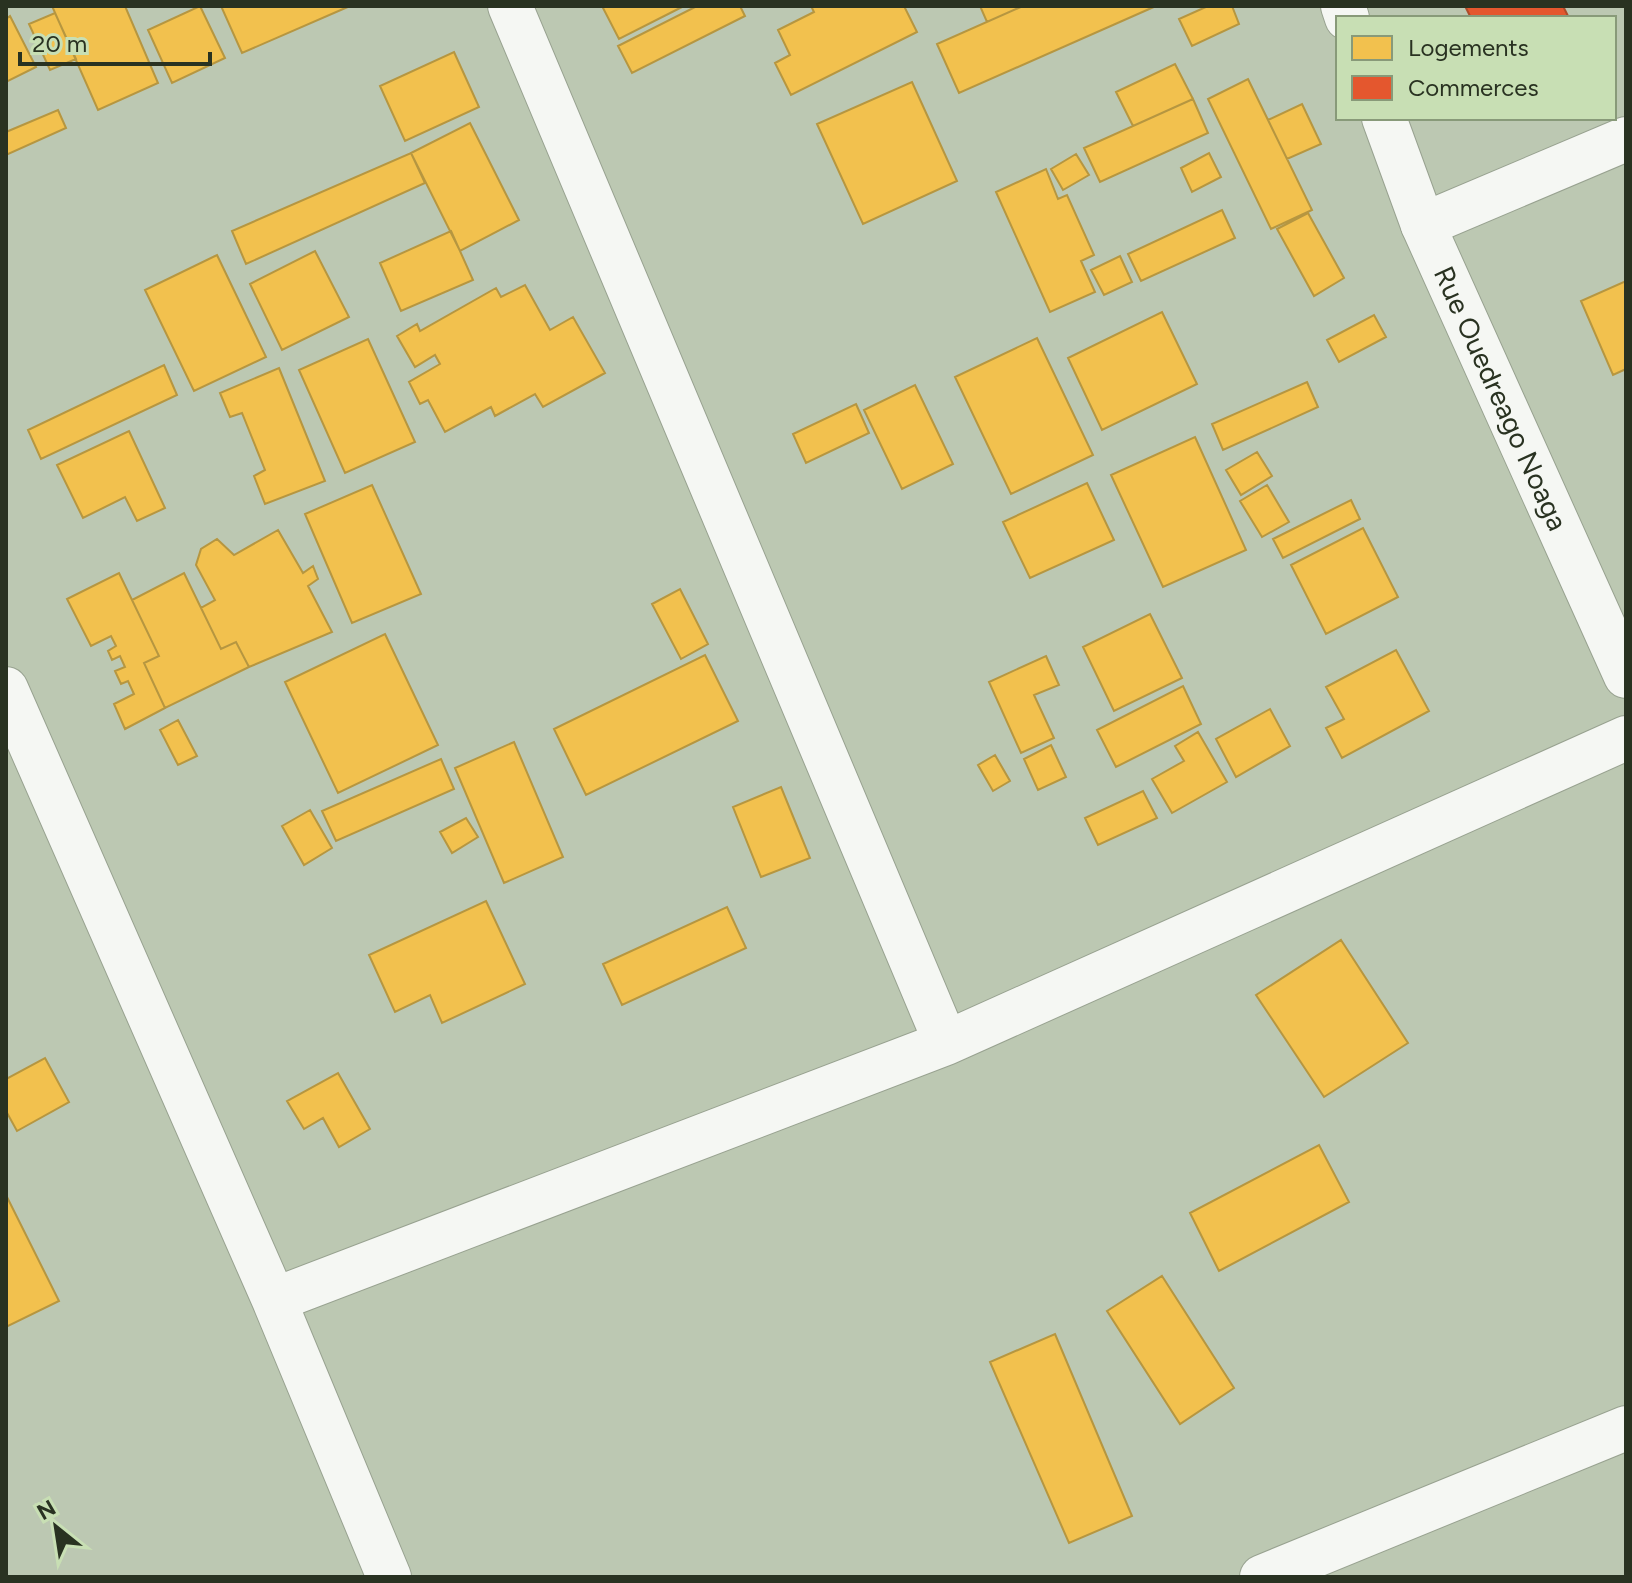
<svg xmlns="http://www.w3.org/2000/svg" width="1632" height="1583" viewBox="0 0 1632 1583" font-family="Figtree,sans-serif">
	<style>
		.homes { fill: #f2c14e; stroke: #b69640; stroke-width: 2 }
		.shops { fill: #e4572e; stroke: #ac4c2a; stroke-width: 2 }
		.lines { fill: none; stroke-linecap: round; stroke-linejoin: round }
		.street-casing { stroke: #98a290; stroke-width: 46 }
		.secondary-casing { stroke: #98a290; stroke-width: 46 }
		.street { stroke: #f5f7f3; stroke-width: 44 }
		.secondary { stroke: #f5f7f3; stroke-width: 44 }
		.labels { text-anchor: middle; stroke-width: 8; stroke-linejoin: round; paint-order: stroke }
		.street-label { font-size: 28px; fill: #293221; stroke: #c8dfb4 }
	</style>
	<rect width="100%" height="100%" fill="#bcc8b2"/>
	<!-- homes -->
	<path class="homes" d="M 52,6 L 125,6 L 158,83 L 98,110 Z
		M 200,6 L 225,58 L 172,83 L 148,30 Z
		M 221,6 L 350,6 L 242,53 Z
		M 602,6 L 684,6 L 619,39 Z
		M 697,6 L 740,6 L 745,16 L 632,73 L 618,46 Z
		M 811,6 L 904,6 L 917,32 L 791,95 L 775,63 L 790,55 L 778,30 L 814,12 Z
		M 980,6 L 1023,6 L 987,22 Z
		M 1023,6 L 1156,6 L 959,93 L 937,44 Z
		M 1208,6 L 1232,6 L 1239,24 L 1192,46 L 1179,19 Z
		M 55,13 L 76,59 L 50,70 L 29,24 Z
		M 10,16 L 36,67 L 6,82 L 6,19 Z
		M 454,52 L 479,107 L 405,141 L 380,86 Z
		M 1175,64 L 1193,99 L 1133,126 L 1116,92 Z
		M 1248,79 L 1312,210 L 1271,229 L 1208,99 Z
		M 912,82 L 957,181 L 863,224 L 817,124 Z
		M 1193,99 L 1208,133 L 1100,182 L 1084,148 Z
		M 1302,104 L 1321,144 L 1287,159 L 1268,120 Z
		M 58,110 L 66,128 L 6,155 L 6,132 Z
		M 470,123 L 519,220 L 460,251 L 411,153 Z
		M 411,153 L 425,183 L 246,264 L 232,231 Z
		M 1209,153 L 1221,177 L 1192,192 L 1181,168 Z
		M 1076,154 L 1089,175 L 1063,190 L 1051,169 Z
		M 1046,169 L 1058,199 L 1067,195 L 1094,255 L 1081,261 L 1095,292 L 1050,312 L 996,192 Z
		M 1222,210 L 1235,238 L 1141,281 L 1128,254 Z
		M 1308,213 L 1344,278 L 1314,296 L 1277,229 Z
		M 451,231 L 473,280 L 401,311 L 380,263 Z
		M 315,251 L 349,317 L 282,350 L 250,284 Z
		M 217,255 L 266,357 L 194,391 L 145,290 Z
		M 1120,256 L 1132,282 L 1104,295 L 1091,270 Z
		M 1626,281 L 1626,369 L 1613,375 L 1581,301 Z
		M 525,285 L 550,330 L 573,317 L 605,373 L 543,407 L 535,394 L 495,416 L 491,407 L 445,432 L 428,400 L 420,404 L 409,382 L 440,364 L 435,355 L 415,367 L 397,336 L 417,324 L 420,331 L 496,288 L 501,297 Z
		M 1162,312 L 1197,384 L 1102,430 L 1068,358 Z
		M 1374,315 L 1386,337 L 1339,362 L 1327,340 Z
		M 1037,338 L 1093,455 L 1011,494 L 955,377 Z
		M 368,339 L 415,442 L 345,473 L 299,370 Z
		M 164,365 L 177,395 L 41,459 L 28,430 Z
		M 279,368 L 325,481 L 265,504 L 254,476 L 265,470 L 242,413 L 230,417 L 220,393 Z
		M 1307,382 L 1318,407 L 1223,450 L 1212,424 Z
		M 915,385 L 953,464 L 902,489 L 864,410 Z
		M 856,404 L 869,433 L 806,463 L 793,434 Z
		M 129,431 L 165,508 L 137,521 L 125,497 L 83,518 L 57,465 Z
		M 1195,437 L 1246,550 L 1163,587 L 1111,475 Z
		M 1257,452 L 1272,476 L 1241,495 L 1226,470 Z
		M 1087,483 L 1114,540 L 1030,578 L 1003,522 Z
		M 372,485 L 421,594 L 352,623 L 305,514 Z
		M 1267,485 L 1289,522 L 1262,537 L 1240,501 Z
		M 1351,500 L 1360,519 L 1283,558 L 1273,539 Z
		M 1363,528 L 1398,597 L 1326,634 L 1291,565 Z
		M 278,530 L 303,573 L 313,566 L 318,579 L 308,586 L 332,632 L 249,667 L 236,642 L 221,649 L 201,608 L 215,600 L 196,565 L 201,549 L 217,539 L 234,555 Z
		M 119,573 L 159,656 L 144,663 L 165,708 L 125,729 L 114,704 L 134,694 L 128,681 L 121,684 L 115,671 L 125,667 L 120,656 L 112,660 L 108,651 L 116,646 L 111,636 L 91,646 L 67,599 Z
		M 184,573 L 221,649 L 236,642 L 249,667 L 165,708 L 144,663 L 159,656 L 132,600 Z
		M 680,589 L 708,644 L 681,659 L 652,604 Z
		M 1150,614 L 1182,678 L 1114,711 L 1083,647 Z
		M 385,634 L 438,745 L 338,793 L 285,682 Z
		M 1396,650 L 1429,711 L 1342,758 L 1326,728 L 1344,719 L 1326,687 Z
		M 705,655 L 738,721 L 586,795 L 554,729 Z
		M 1046,656 L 1059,685 L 1034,695 L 1054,738 L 1021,753 L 989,682 Z
		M 1183,686 L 1201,724 L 1116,767 L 1097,730 Z
		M 1270,709 L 1290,746 L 1236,777 L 1216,739 Z
		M 178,720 L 197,756 L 178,765 L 160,730 Z
		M 1198,732 L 1227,782 L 1172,813 L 1152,779 L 1184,761 L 1175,746 Z
		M 514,742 L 563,857 L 504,883 L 455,768 Z
		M 1051,745 L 1066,777 L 1038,790 L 1024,759 Z
		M 995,755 L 1010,781 L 993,791 L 978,765 Z
		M 441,759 L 454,789 L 336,841 L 322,811 Z
		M 781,787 L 810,858 L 761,877 L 733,807 Z
		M 1143,791 L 1157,818 L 1098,845 L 1085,818 Z
		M 310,810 L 332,848 L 304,865 L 282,826 Z
		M 466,818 L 478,837 L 452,853 L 440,832 Z
		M 486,901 L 525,984 L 442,1023 L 430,995 L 395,1012 L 369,955 Z
		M 727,907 L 746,948 L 622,1005 L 603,964 Z
		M 1341,940 L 1408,1043 L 1324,1097 L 1256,995 Z
		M 45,1058 L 69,1102 L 17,1131 L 6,1111 L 6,1079 Z
		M 338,1073 L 370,1129 L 339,1147 L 323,1118 L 304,1129 L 287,1101 Z
		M 1319,1145 L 1349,1202 L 1219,1271 L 1190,1213 Z
		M 6,1195 L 59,1301 L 6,1327 Z
		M 1162,1276 L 1234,1388 L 1180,1424 L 1107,1311 Z
		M 1055,1334 L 1132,1516 L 1069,1543 L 990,1362 Z"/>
	<!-- shops -->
	<path class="shops" d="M 1465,6 L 1563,6 L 1569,18 L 1471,18 Z"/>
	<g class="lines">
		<!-- street casing -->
		<g class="street-casing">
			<path id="street" d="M 510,6 L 946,1043
				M 1423,225 L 1626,139
				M 6,689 L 274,1300 L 389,1577
				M 274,1300 L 946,1043 L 1626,738
				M 1262,1577 L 1626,1428"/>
		</g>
		<!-- secondary casing -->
		<g class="secondary-casing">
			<g id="secondary">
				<path d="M 1343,6 L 1347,18"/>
				<path id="s1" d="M 1384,118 L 1423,225 L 1626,676"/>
			</g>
		</g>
		<!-- street -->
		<use href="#street" class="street"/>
		<!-- secondary -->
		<use href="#secondary" class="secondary"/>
	</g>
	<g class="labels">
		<!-- street labels -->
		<g class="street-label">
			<text dy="10" stroke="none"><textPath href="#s1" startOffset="304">Rue Ouedreago Noaga</textPath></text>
		</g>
	</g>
	<!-- border -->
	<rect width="1632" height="1583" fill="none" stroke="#293221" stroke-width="16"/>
	<!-- legend -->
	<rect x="1336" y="16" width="280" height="104" fill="#c8dfb4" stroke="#889a79" stroke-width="2"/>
	<rect x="1352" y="36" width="40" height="24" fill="#f2c14e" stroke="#889a79" stroke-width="2"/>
	<text x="1408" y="56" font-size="24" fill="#293221">Logements</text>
	<rect x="1352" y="76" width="40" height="24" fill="#e4572e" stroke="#889a79" stroke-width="2"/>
	<text x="1408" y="96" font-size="24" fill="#293221">Commerces</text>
	<!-- north arrow -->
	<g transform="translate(56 1527) rotate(330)" stroke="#c8dfb4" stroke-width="6" paint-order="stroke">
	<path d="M0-6L14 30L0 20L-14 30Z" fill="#293221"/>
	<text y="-12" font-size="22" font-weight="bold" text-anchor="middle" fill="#293221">N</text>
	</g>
	<!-- scale -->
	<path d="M20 52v12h190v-12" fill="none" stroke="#293221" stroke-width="4"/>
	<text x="32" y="52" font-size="24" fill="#293221" stroke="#c8dfb4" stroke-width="6" paint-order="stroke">20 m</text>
</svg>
